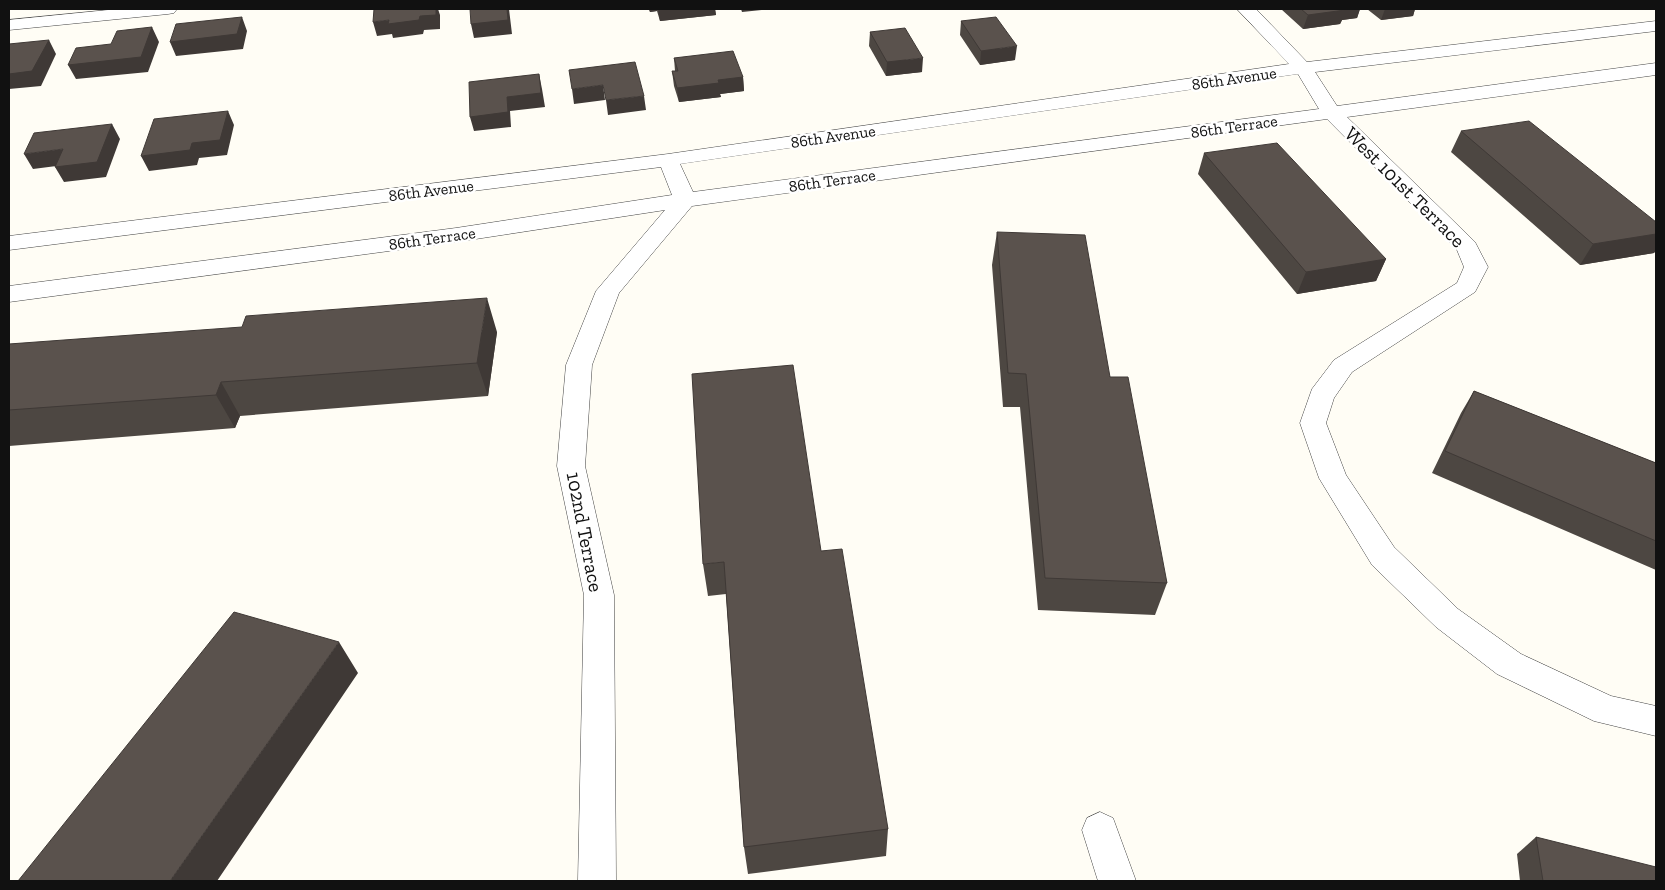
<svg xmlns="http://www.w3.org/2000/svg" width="1665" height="890" viewBox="0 0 1665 890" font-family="'Zilla Slab',serif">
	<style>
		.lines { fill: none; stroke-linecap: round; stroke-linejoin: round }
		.minor-casing { stroke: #444; stroke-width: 1 }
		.minor { fill: #fff; fill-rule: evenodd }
		.wall { fill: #4d4742 }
		.shaded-wall { fill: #3f3936 }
		.building { fill: #5a524d; stroke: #3f3936 }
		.labels { text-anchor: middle; stroke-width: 5; stroke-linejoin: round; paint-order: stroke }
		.far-street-label { font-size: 16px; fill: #111; stroke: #fff }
		.street-label { font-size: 20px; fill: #111; stroke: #fff }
	</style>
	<rect width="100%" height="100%" fill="#fffdf5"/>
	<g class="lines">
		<!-- minor casing -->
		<g class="minor-casing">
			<path id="minor" d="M 118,9 L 177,9 L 174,13 L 168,14 L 9,30 L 9,20 Z
				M 1237,9 L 1256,9 L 1307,62 L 1656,21 L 1656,31 L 1315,72 L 1337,106 L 1656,63 L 1656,75 L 1347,117 L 1475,242 L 1488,267 L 1475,292 L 1352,372 L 1334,398 L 1326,423 L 1346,475 L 1394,547 L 1458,609 L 1521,654 L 1611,696 L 1656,706 L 1656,736 L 1594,721 L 1497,674 L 1436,627 L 1372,565 L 1319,478 L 1300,423 L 1312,389 L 1334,360 L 1457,283 L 1464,267 L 1457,250 L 1327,119 L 692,206 L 619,293 L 592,365 L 585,466 L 614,595 L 616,881 L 578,881 L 584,595 L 557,466 L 566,365 L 596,291 L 665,210 L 456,242 L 9,302 L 9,286 L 456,228 L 672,195 L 661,167 L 9,250 L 9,236 L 668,154 L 1289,64 ZM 1298,74 L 1319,109 L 693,192 L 680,164 Z
				M 1100,812 L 1113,818 L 1136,881 L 1098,881 L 1082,830 L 1087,818 Z"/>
		</g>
		<!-- minor -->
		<use href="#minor" class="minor"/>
	</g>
	<!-- wall -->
	<path class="wall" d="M 649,9 L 715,9 L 716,15 L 660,21 L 657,11 L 650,12 Z
		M 1281,9 L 1360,9 L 1357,18 L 1342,20 L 1340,24 L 1303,29 Z
		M 1367,9 L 1420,9 L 1415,9 L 1413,16 L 1381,20 Z
		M 961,21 L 1015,60 L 980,65 L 960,35 Z
		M 870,32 L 922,72 L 886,76 L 869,46 Z
		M 674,58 L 743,77 L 744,91 L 720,94 L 721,97 L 679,102 L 674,86 L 672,71 L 675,71 Z
		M 1461,131 L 1656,222 L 1656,250 L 1654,253 L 1580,265 L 1451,152 Z
		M 1204,153 L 1386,259 L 1376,281 L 1297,294 L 1198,174 Z
		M 997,232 L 1110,377 L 1167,583 L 1155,615 L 1038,610 L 1020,407 L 1003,407 L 992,265 Z
		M 497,332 L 488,396 L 240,416 L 235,428 L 9,446 L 9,344 Z
		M 1474,391 L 1656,463 L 1656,570 L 1432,473 L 1461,413 Z
		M 821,551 L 888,829 L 886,856 L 748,874 L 744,847 L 726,594 L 708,596 L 703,564 Z
		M 1536,837 L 1656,881 L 1520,881 L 1517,854 Z"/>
	<!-- shaded-wall -->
	<path class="shaded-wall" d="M 436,9 L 438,9 L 440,15 L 440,29 L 424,30 L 423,34 L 393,38 L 392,34 L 377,36 L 373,22 L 420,16 Z
		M 507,9 L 509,9 L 512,34 L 474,38 L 471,24 Z
		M 649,9 L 657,9 L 657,11 L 650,12 Z
		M 658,9 L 715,9 L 716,15 L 660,21 Z
		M 741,9 L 771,9 L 742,12 Z
		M 1340,9 L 1360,9 L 1357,18 L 1342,20 L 1340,24 L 1303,29 L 1308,15 Z
		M 1385,9 L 1420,9 L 1415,9 L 1413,16 L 1381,20 Z
		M 242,17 L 247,31 L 243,49 L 176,56 L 170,42 Z
		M 152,27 L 159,42 L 148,72 L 76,79 L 68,65 Z
		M 49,40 L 56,54 L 41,86 L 9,89 L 9,74 Z
		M 1017,46 L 1015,60 L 980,65 L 981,51 Z
		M 923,58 L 922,72 L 886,76 L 887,62 Z
		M 539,74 L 542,89 L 545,107 L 510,111 L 511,127 L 474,131 L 470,117 Z
		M 743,77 L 744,91 L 720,94 L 721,97 L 679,102 L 677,88 L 718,80 Z
		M 603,85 L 605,100 L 574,104 L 572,89 Z
		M 644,96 L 646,110 L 608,115 L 606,100 Z
		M 228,111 L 234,125 L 227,155 L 199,158 L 197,165 L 149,171 L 141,156 L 192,143 Z
		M 112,124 L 120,139 L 106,177 L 64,182 L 55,167 Z
		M 63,149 L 72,164 L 33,169 L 24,154 Z
		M 1656,234 L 1656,250 L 1654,253 L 1580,265 L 1593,244 Z
		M 1386,259 L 1376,281 L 1297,294 L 1306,272 Z
		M 487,298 L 497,332 L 488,396 L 477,363 Z
		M 221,382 L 240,416 L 235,428 L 216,395 Z
		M 339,642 L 358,673 L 217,881 L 170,881 Z"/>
	<!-- building -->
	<path class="building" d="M 374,9 L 436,9 L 436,15 L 420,16 L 419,20 L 388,24 L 389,20 L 373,22 Z
		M 470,9 L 507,9 L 508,20 L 471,24 Z
		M 1301,9 L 1343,9 L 1345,10 L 1308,15 Z
		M 242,17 L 237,34 L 170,42 L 176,24 Z
		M 996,17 L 1017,46 L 981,51 L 961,21 Z
		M 152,27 L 141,57 L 68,65 L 76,48 L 111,44 L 117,31 Z
		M 905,28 L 923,58 L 887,62 L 870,32 Z
		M 49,40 L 32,71 L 9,74 L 9,44 Z
		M 733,51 L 743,77 L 718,80 L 719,83 L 677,88 L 672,71 L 678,71 L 674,58 Z
		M 635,62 L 644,96 L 606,100 L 603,85 L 572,89 L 569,70 Z
		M 539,74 L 541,93 L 507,97 L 508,112 L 470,117 L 469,82 Z
		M 228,111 L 220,140 L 192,143 L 190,150 L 141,156 L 154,119 Z
		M 1529,121 L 1656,222 L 1656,234 L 1593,244 L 1461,131 Z
		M 112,124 L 97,162 L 55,167 L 63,149 L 24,154 L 34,133 Z
		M 1277,143 L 1386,259 L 1306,272 L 1204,153 Z
		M 997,232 L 1085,235 L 1110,377 L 1128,377 L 1167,583 L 1045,578 L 1026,374 L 1008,373 Z
		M 487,298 L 477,363 L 221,382 L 216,395 L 9,410 L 9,344 L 242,327 L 246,316 Z
		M 793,365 L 821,551 L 842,549 L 888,829 L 744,847 L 724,562 L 703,564 L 692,374 Z
		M 1474,391 L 1656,463 L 1656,541 L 1445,451 Z
		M 234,612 L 339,642 L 170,881 L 18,881 Z
		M 1536,837 L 1656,867 L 1656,881 L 1543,881 Z"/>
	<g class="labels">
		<!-- far-street labels -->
		<g class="far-street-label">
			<text transform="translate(1234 78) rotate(-8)" y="6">86th Avenue</text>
			<text transform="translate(1234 126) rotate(-8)" y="6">86th Terrace</text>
			<text transform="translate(833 136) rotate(-8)" y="6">86th Avenue</text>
			<text transform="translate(832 180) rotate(-8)" y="6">86th Terrace</text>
			<text transform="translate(431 190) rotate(-7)" y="6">86th Avenue</text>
			<text transform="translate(432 238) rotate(-8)" y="6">86th Terrace</text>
		</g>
		<!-- street labels -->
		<g class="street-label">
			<text transform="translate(1405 187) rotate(45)" y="7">West 101st Terrace</text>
			<text transform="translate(585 532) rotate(79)" y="7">102nd Terrace</text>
		</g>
	</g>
	<!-- border -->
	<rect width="1665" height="890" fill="none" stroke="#111111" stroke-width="20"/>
</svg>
